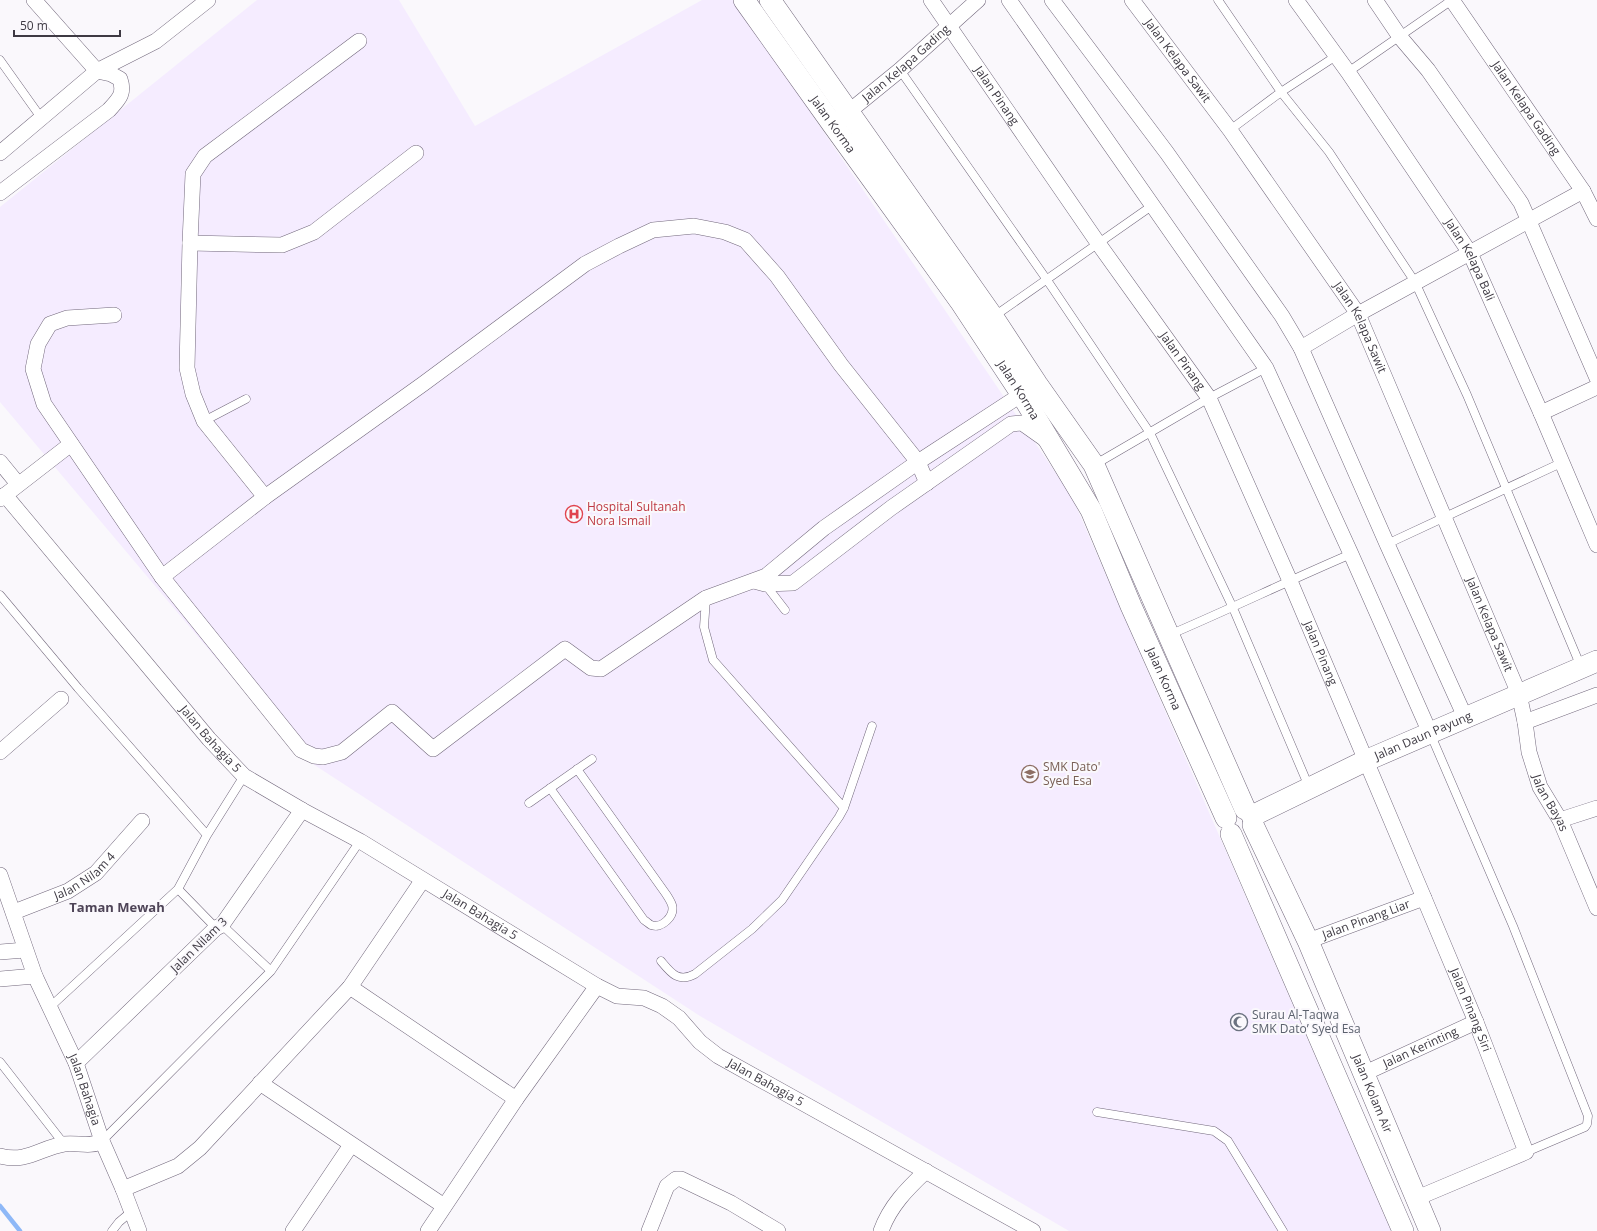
<svg xmlns="http://www.w3.org/2000/svg" width="1597" height="1231" viewBox="0 0 1597 1231" font-family="'Open Sans',sans-serif">
	<style>
		.built { fill: #f5ecff }
		.lines { fill: none; stroke-linecap: round; stroke-linejoin: round }
		.stream { stroke: #8eb8f7; stroke-width: 4.5 }
		.lane-casing { stroke: #72687c; stroke-width: 9 }
		.street-casing { stroke: #72687c; stroke-width: 16 }
		.secondary-casing { stroke: #72687c; stroke-width: 22 }
		.lane { stroke: #fff; stroke-width: 8 }
		.street { stroke: #fff; stroke-width: 15 }
		.secondary { stroke: #fff; stroke-width: 21 }
		.labels { text-anchor: middle; stroke-width: 4; stroke-linejoin: round; paint-order: stroke }
		.street-label { font-size: 12px; fill: #3e3a43; stroke: #faf8fc }
		.health-label { font-size: 12px; fill: #be3a42; stroke: #faf8fc; text-anchor: start }
		.education-label { font-size: 12px; fill: #785e54; stroke: #faf8fc; text-anchor: start }
		.worship-label { font-size: 12px; fill: #5b616d; stroke: #faf8fc; text-anchor: start }
		.neighbourhood-label { font-size: 13px; font-weight: bold; fill: #4e4457; stroke: #faf8fc }
	</style>
	<rect width="100%" height="100%" fill="#faf8fc"/>
	<!-- built -->
	<path class="built" d="M 257,0 L 399,0 L 475,126 L 702,0 L 734,0 L 1072,497 L 1391,1231 L 1069,1231 L 700,1016 L 296,753 L 0,402 L 0,207 Z"/>
	<g class="lines">
		<!-- stream -->
		<path class="stream" d="M 0,1206 L 20,1231"/>
		<!-- lane casing -->
		<g class="lane-casing">
			<path id="lane" d="M 1218,0 L 1281,92 L 1329,152 L 1415,282 L 1467,395 L 1581,667
				M 0,60 L 42,119
				M 900,70 L 1047,280 L 1150,433 L 1233,608 L 1309,787
				M 1348,72 L 1452,0
				M 1230,130 L 1281,92 L 1336,56
				M 993,317 L 1153,205
				M 204,421 L 246,399
				M 1094,465 L 1209,398 L 1266,368
				M 1387,544 L 1561,463
				M 765,584 L 785,610
				M 0,595 L 78,688 L 207,835
				M 706,598 L 704,627 L 713,660 L 844,808
				M 1169,635 C 1230,609 1290,580 1351,554
				M 1430,733 L 1513,926 L 1588,1116 L 1587,1124 L 1585,1127 L 1526,1152
				M 550,788 L 644,920 C 646,921 649,924 651,925 C 662,929 675,916 672,905 C 671,902 668,897 666,894 L 577,769
				M 529,803 L 592,759
				M 178,889 L 216,928
				M 222,925 L 271,971
				M 661,961 C 671,973 678,983 695,974 L 752,929 L 782,900 L 839,817 L 844,808 L 872,726
				M 50,1007 L 178,889 L 207,835 L 244,776
				M 0,1062 L 64,1144
				M 1097,1112 L 1214,1131 L 1228,1141 L 1283,1231
				M 102,1141 L 271,971 L 360,841
				M 112,1231 L 119,1222 L 132,1211"/>
		</g>
		<!-- street casing -->
		<g class="street-casing">
			<g id="street">
				<path id="s1" d="M 931,0 L 1098,243 L 1209,398 L 1290,581 L 1424,898 L 1476,1022 L 1526,1152 L 1417,1198"/>
				<path d="M 1009,0 L 1266,368 L 1351,554 L 1430,733"/>
				<path d="M 1052,0 L 1167,153 L 1282,316 L 1301,348 L 1387,544 L 1465,717"/>
				<path id="s2" d="M 1132,0 L 1230,130 L 1358,314 L 1519,694 L 1525,722 L 1529,752 L 1540,787 L 1560,820 L 1597,908"/>
				<path id="s3" d="M 1296,0 L 1348,72 L 1470,253 L 1541,413 L 1597,545"/>
				<path d="M 1375,0 L 1400,37 L 1428,70 L 1521,203 L 1597,378"/>
				<path id="s4" d="M 1452,0 L 1583,191 L 1597,219"/>
				<path id="s5" d="M 841,118 L 900,70 L 978,0"/>
				<path d="M 0,153 L 97,71 L 156,41 L 208,0"/>
				<path d="M 0,193 L 109,110 C 119,99 125,94 120,79 L 111,74 L 97,71 L 34,0"/>
				<path d="M 190,243 L 282,245 L 314,232 L 416,153"/>
				<path d="M 114,315 L 67,318 L 50,324 L 38,344 L 33,369 L 44,404 L 162,577 L 301,750 L 314,756 L 323,757 L 342,752 L 392,712 L 433,749 L 565,649 L 591,668 L 601,669 L 706,598 L 766,576 L 824,528 L 918,462 L 1030,389"/>
				<path d="M 1301,348 L 1358,314 L 1583,191"/>
				<path d="M 1541,413 L 1597,387"/>
				<path d="M 0,462 L 18,484"/>
				<path id="s6" d="M 5,495 L 209,739 L 244,776 L 302,810 L 360,841 L 597,986 L 617,996 L 644,998 L 662,1006 L 679,1018 L 700,1042 L 718,1056 L 1033,1231"/>
				<path d="M 265,497 L 204,421 L 193,394 L 187,368 L 190,243 L 193,174 L 205,156 L 359,41"/>
				<path d="M 0,499 L 71,444"/>
				<path d="M 162,577 L 265,497 L 423,384 L 585,264 L 619,246 L 653,230 L 694,226 L 725,232 L 745,240 L 777,276 L 841,365 L 918,462 L 927,483"/>
				<path d="M 754,581 L 765,584 L 793,583 L 891,508 L 1011,424 L 1022,423 L 1046,440"/>
				<path d="M 1525,722 L 1597,695"/>
				<path d="M 0,752 L 61,699"/>
				<path d="M 1560,820 L 1597,808"/>
				<path id="s7" d="M 0,875 L 35,976 L 76,1063 L 102,1141 L 123,1189 L 139,1231"/>
				<path id="s8" d="M 14,912 L 68,891 L 96,873 L 142,821"/>
				<path id="s9" d="M 1308,941 L 1424,898"/>
				<path d="M 0,952 L 25,950"/>
				<path d="M 0,979 L 35,976"/>
				<path d="M 350,987 L 516,1099"/>
				<path d="M 76,1063 L 216,928 L 222,925 L 302,810"/>
				<path id="s10" d="M 1365,1073 L 1476,1022"/>
				<path d="M 260,1083 L 444,1206"/>
				<path d="M 0,1156 C 27,1163 40,1148 64,1144 C 77,1142 90,1148 102,1141"/>
				<path d="M 123,1189 L 178,1166 L 200,1148 L 350,987 L 422,881"/>
				<path d="M 293,1231 L 351,1145"/>
				<path d="M 428,1231 L 516,1099 L 597,986"/>
				<path d="M 649,1231 L 667,1186 L 676,1179 L 681,1179 L 731,1203 L 778,1231"/>
				<path d="M 881,1231 C 890,1206 907,1189 926,1171"/>
			</g>
		</g>
		<!-- secondary casing -->
		<g class="secondary-casing">
			<g id="secondary">
				<path id="s11" d="M 744,0 L 833,125 L 960,301 L 1022,395 L 1091,510 L 1131,606 L 1226,818"/>
				<path d="M 770,0 L 993,317 L 1037,384 L 1094,465 L 1245,809"/>
				<path id="s12" d="M 1252,816 L 1365,761 L 1597,661"/>
				<path id="s13" d="M 1253,825 L 1308,941 L 1430,1231"/>
				<path d="M 1231,834 L 1403,1231"/>
			</g>
		</g>
		<!-- lane -->
		<use href="#lane" class="lane"/>
		<!-- street -->
		<use href="#street" class="street"/>
		<!-- secondary -->
		<use href="#secondary" class="secondary"/>
	</g>
	<!-- icons -->
	<defs>
		<g id="hospital-ring" transform="scale(0.9)"><circle r="9.5" fill="#faf8fc" stroke="#e0444e" stroke-width="1.5"/><path d="M-5-5h3v3.5h4V-5h3V5h-3V1.5h-4V5h-3Z" fill="#e0444e"/></g>
		<g id="school-ring" transform="scale(0.9)"><circle r="9.5" fill="#faf8fc" stroke="#8d6e63" stroke-width="1.5"/><path d="M0-5L7-2L0 1L-7-2ZM-4 1L0 2.5L4 1V4Q0 6-4 4Z" fill="#8d6e63"/></g>
		<g id="mosque-ring" transform="scale(0.9)"><circle r="9.5" fill="#faf8fc" stroke="#6b7280" stroke-width="1.5"/><path d="M3.5-4.9A6 6 0 1 0 3.5 4.9A5 5 0 1 1 3.5-4.9Z" fill="#6b7280"/></g>
	</defs>
	<g fill-rule="evenodd">
		<use href="#hospital-ring" x="574" y="514"/>
		<use href="#school-ring" x="1030" y="774"/>
		<use href="#mosque-ring" x="1239" y="1022"/>
	</g>
	<g class="labels">
		<!-- street labels -->
		<g class="street-label">
			<text dy="4" stroke="none"><textPath href="#s2" startOffset="76">Jalan Kelapa Sawit</textPath></text>
			<text dy="4" stroke="none"><textPath href="#s5" startOffset="85">Jalan Kelapa Gading</textPath></text>
			<text dy="4" stroke="none"><textPath href="#s1" startOffset="116">Jalan Pinang</textPath></text>
			<text dy="4" stroke="none"><textPath href="#s4" startOffset="131">Jalan Kelapa Gading</textPath></text>
			<text dy="4" stroke="none"><textPath href="#s11" startOffset="153">Jalan Korma</textPath></text>
			<text dy="4" stroke="none"><textPath href="#s3" startOffset="313">Jalan Kelapa Bali</textPath></text>
			<text dy="4" stroke="none"><textPath href="#s2" startOffset="400">Jalan Kelapa Sawit</textPath></text>
			<text dy="4" stroke="none"><textPath href="#s1" startOffset="440">Jalan Pinang</textPath></text>
			<text dy="4" stroke="none"><textPath href="#s11" startOffset="477">Jalan Korma</textPath></text>
			<text dy="4" stroke="none"><textPath href="#s2" startOffset="724">Jalan Kelapa Sawit</textPath></text>
			<text dy="4" stroke="none"><textPath href="#s1" startOffset="764">Jalan Pinang</textPath></text>
			<text dy="4" stroke="none"><textPath href="#s11" startOffset="801">Jalan Korma</textPath></text>
			<text dy="4" stroke="none"><textPath href="#s12" startOffset="189">Jalan Daun Payung</textPath></text>
			<text dy="4" stroke="none"><textPath href="#s6" startOffset="319">Jalan Bahagia 5</textPath></text>
			<text dy="4" stroke="none"><textPath href="#s2" startOffset="914">Jalan Bayas</textPath></text>
			<text dy="4" stroke="none"><textPath href="#s8" startOffset="80">Jalan Nilam 4</textPath></text>
			<text dy="4" stroke="none"><textPath href="#s6" startOffset="643">Jalan Bahagia 5</textPath></text>
			<text dy="4" stroke="none"><textPath href="#s9" startOffset="62">Jalan Pinang Liar</textPath></text>
			<text transform="translate(199 945) rotate(-44)" y="4">Jalan Nilam 3</text>
			<text dy="4" stroke="none"><textPath href="#s1" startOffset="1151">Jalan Pinang Siri</textPath></text>
			<text dy="4" stroke="none"><textPath href="#s10" startOffset="61">Jalan Kerinting</textPath></text>
			<text dy="4" stroke="none"><textPath href="#s6" startOffset="979">Jalan Bahagia 5</textPath></text>
			<text dy="4" stroke="none"><textPath href="#s7" startOffset="231">Jalan Bahagia</textPath></text>
			<text dy="4" stroke="none"><textPath href="#s13" startOffset="294">Jalan Kolam Air</textPath></text>
		</g>
		<!-- health labels -->
		<g class="health-label">
			<text x="587" y="511">Hospital Sultanah<tspan x="587" dy="14">Nora Ismail</tspan></text>
		</g>
		<!-- education labels -->
		<g class="education-label">
			<text x="1043" y="771">SMK Dato'<tspan x="1043" dy="14">Syed Esa</tspan></text>
		</g>
		<!-- worship labels -->
		<g class="worship-label">
			<text x="1252" y="1019">Surau Al-Taqwa<tspan x="1252" dy="14">SMK Dato’ Syed Esa</tspan></text>
		</g>
		<!-- neighbourhood labels -->
		<g class="neighbourhood-label">
			<text x="117" y="912">Taman Mewah</text>
		</g>
	</g>
	<!-- scale -->
	<path d="M14 30v6h106v-6" fill="none" stroke="#3e3a43" stroke-width="2"/>
	<text x="20" y="30" font-size="12" fill="#3e3a43" stroke="#faf8fc" stroke-width="3" paint-order="stroke">50 m</text>
</svg>
